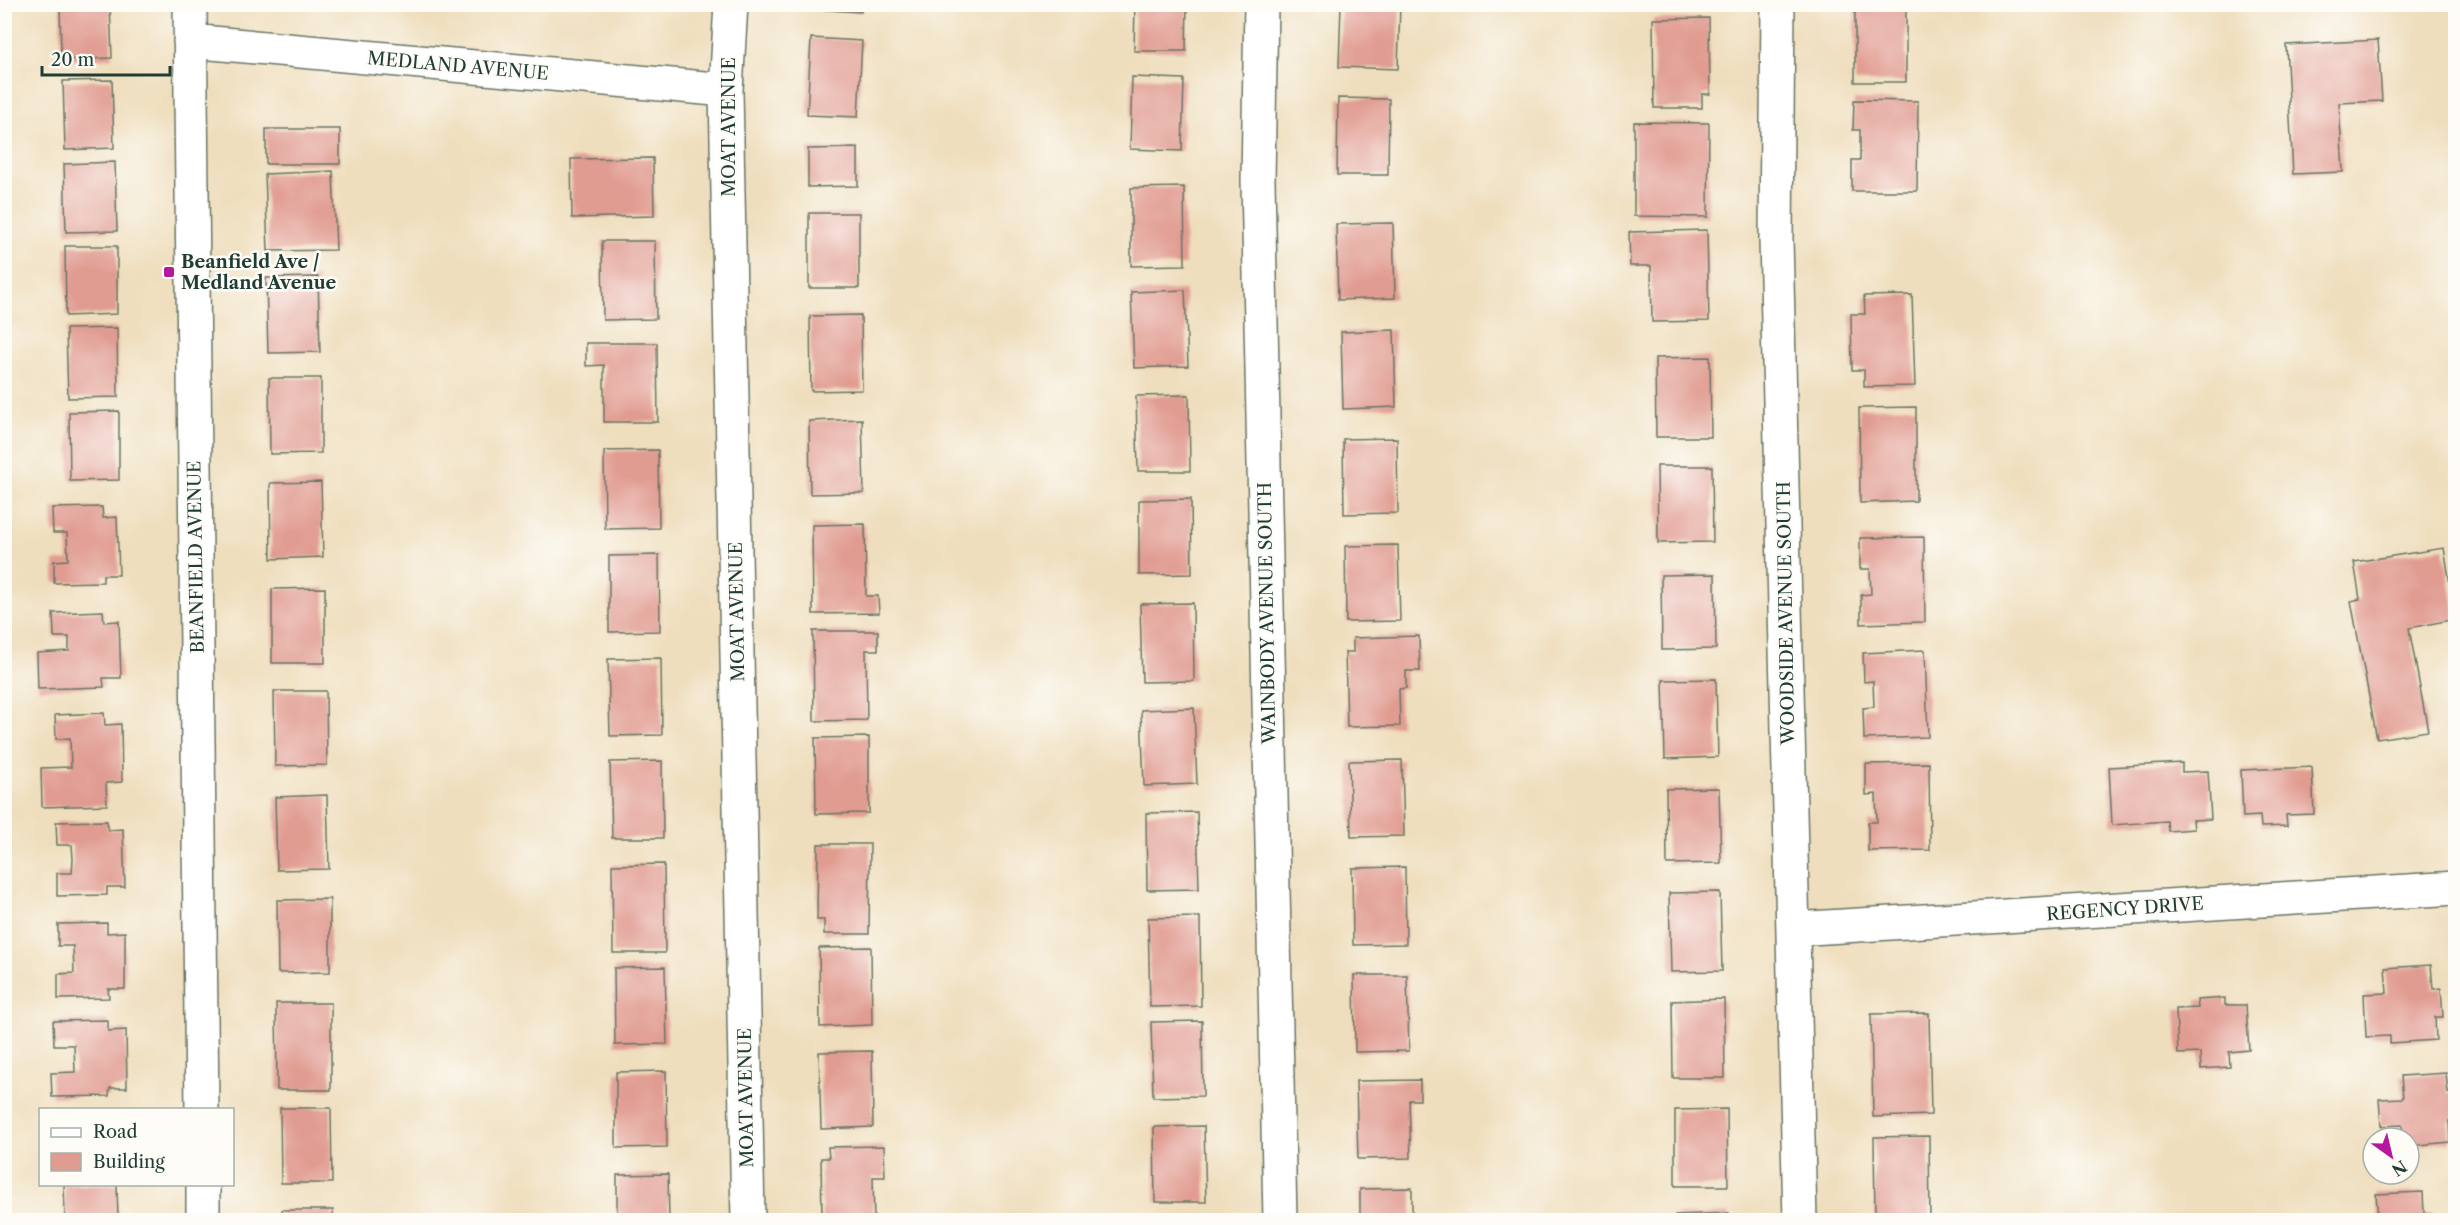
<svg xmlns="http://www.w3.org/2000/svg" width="2460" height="1225" viewBox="0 0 2460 1225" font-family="'Libre Caslon Text',serif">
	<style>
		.building { fill: #e19c92 }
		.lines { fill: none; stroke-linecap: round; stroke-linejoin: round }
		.minor-casing { stroke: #687564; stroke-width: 36 }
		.minor { stroke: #fff; stroke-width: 33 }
		.poi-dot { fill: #b5179e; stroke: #fdfcf7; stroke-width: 2 }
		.labels { text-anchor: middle; stroke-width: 5; stroke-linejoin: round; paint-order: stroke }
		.street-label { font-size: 18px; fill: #1f3d34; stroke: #fdfcf7 }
		.poi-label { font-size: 18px; font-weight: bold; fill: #1f3d34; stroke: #fdfcf7; text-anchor: start }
	</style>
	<rect width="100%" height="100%" fill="#fdfcf7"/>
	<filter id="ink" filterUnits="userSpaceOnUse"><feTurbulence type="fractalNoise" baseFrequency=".0167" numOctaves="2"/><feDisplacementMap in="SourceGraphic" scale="12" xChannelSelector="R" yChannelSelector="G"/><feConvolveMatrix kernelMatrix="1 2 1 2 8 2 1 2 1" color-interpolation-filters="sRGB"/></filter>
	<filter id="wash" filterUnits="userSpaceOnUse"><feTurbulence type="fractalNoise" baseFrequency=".008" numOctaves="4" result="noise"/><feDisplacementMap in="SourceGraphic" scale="24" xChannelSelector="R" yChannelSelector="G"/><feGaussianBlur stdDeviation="1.35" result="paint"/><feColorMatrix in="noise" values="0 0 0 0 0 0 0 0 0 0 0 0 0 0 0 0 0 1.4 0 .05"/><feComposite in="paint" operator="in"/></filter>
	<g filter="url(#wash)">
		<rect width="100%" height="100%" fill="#efdebd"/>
		<g id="blocks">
			<!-- building -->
			<path class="building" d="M 60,4 L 110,4 L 112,58 L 61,60 Z
				M 632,4 L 656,4 L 655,8 Z
				M 810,4 L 862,4 L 861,12 L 810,9 Z
				M 1135,4 L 1187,4 L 1186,51 L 1134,51 Z
				M 1341,4 L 1400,4 L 1398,69 L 1339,67 Z
				M 1855,6 L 1906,7 L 1906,82 L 1855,82 Z
				M 1709,18 L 1710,94 L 1702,94 L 1702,108 L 1654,108 L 1653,19 Z
				M 811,38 L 862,41 L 858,117 L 807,115 Z
				M 2378,40 L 2382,101 L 2339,103 L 2343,172 L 2293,174 L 2286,45 Z
				M 1132,77 L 1184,79 L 1182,151 L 1130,149 Z
				M 112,80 L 114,148 L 65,150 L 63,81 Z
				M 1338,98 L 1389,99 L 1388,175 L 1337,175 Z
				M 1854,100 L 1918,101 L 1917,191 L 1852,191 L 1852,160 L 1860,160 L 1860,130 L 1853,130 Z
				M 1634,122 L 1709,123 L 1708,217 L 1634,216 Z
				M 266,129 L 340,129 L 340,164 L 266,164 Z
				M 858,148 L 858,186 L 808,187 L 808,149 Z
				M 653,158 L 654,216 L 572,218 L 571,159 Z
				M 115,162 L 117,231 L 66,232 L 64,164 Z
				M 333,171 L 336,250 L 268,251 L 265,174 Z
				M 1184,187 L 1185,265 L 1131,266 L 1131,188 Z
				M 809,213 L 859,213 L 859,288 L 809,288 Z
				M 1393,223 L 1395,298 L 1338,300 L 1336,224 Z
				M 1707,230 L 1709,321 L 1652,322 L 1651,266 L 1630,266 L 1629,232 Z
				M 602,241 L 655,241 L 656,319 L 603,320 Z
				M 65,246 L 117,246 L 117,314 L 66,316 Z
				M 318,277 L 320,352 L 268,353 L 266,278 Z
				M 1185,290 L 1188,366 L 1134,368 L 1131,292 Z
				M 1912,295 L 1915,386 L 1864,387 L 1864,370 L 1852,370 L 1851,314 L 1865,314 L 1864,296 Z
				M 861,315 L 862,390 L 811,391 L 810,316 Z
				M 117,328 L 118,397 L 68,398 L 66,329 Z
				M 1394,330 L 1396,407 L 1343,409 L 1341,332 Z
				M 586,343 L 657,343 L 658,422 L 604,422 L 604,365 L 586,366 Z
				M 1710,357 L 1711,437 L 1656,437 L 1655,358 Z
				M 269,378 L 321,378 L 321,453 L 270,454 Z
				M 1189,395 L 1190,471 L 1138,471 L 1136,396 Z
				M 1916,407 L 1916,501 L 1860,503 L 1859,408 Z
				M 119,411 L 119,480 L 70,481 L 69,412 Z
				M 862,419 L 864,493 L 810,494 L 809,421 Z
				M 1397,438 L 1398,513 L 1344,514 L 1343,439 Z
				M 658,450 L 659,528 L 605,529 L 604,451 Z
				M 1657,466 L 1712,466 L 1713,542 L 1658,543 Z
				M 321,482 L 323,557 L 271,559 L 270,483 Z
				M 1191,499 L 1192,574 L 1139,575 L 1139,500 Z
				M 102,507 L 103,518 L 117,517 L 119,575 L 103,575 L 103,582 L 54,583 L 54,561 L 68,560 L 67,533 L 53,533 L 52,508 Z
				M 865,524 L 866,596 L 878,596 L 879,613 L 813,614 L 812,525 Z
				M 1924,537 L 1925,622 L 1861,624 L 1861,595 L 1871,594 L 1870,569 L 1860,569 L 1860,538 Z
				M 1398,545 L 1400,621 L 1346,622 L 1345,546 Z
				M 2444,548 L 2456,619 L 2409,628 L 2428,731 L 2377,739 L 2351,601 L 2360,599 L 2354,562 Z
				M 659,555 L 660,631 L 609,632 L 609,556 Z
				M 1715,574 L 1716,649 L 1662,650 L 1661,575 Z
				M 325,588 L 325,663 L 272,663 L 272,589 Z
				M 1193,603 L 1194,681 L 1142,682 L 1140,604 Z
				M 103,611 L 104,622 L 119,621 L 121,678 L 103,678 L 104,687 L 38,689 L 37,653 L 69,651 L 69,637 L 54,637 L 53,613 Z
				M 813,631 L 878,631 L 878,650 L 866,650 L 867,720 L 814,721 Z
				M 1419,636 L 1420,671 L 1406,671 L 1406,688 L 1399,689 L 1400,726 L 1347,727 L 1345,652 L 1353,652 L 1353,638 Z
				M 1925,650 L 1928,737 L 1864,739 L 1863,708 L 1874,707 L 1873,681 L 1864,682 L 1863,653 Z
				M 661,658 L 662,735 L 610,736 L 608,659 Z
				M 1716,679 L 1718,757 L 1665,759 L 1663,680 Z
				M 274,691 L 326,691 L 327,765 L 275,766 Z
				M 1194,708 L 1197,784 L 1144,786 L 1141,710 Z
				M 104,713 L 105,725 L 121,724 L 122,782 L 106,783 L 107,805 L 42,807 L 41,768 L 71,767 L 70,738 L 56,739 L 55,715 Z
				M 869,737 L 869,813 L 816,814 L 815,738 Z
				M 1402,760 L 1404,836 L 1351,837 L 1349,761 Z
				M 662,761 L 663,838 L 612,838 L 610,762 Z
				M 1929,763 L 1930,850 L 1868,851 L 1868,822 L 1877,822 L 1876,794 L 1866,795 L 1866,764 Z
				M 2182,763 L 2182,772 L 2208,771 L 2211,819 L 2193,820 L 2194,829 L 2168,831 L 2167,821 L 2112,825 L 2109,767 Z
				M 2312,767 L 2314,814 L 2286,815 L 2287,826 L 2261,827 L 2260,816 L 2243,817 L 2241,770 Z
				M 1719,788 L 1721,863 L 1667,864 L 1666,789 Z
				M 327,795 L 329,869 L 277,870 L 275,797 Z
				M 1197,812 L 1199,889 L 1147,890 L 1146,813 Z
				M 107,821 L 108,830 L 123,829 L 125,887 L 107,887 L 107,895 L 57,896 L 57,873 L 72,873 L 73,859 L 72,845 L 57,845 L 56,822 Z
				M 818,844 L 870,844 L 869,934 L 824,934 L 824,920 L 817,920 Z
				M 664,864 L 665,953 L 613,953 L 612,865 Z
				M 1405,867 L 1406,944 L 1353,945 L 1352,868 Z
				M 1720,892 L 1722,971 L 1671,972 L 1669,893 Z
				M 330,899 L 330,972 L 278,973 L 277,900 Z
				M 1200,917 L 1201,1006 L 1150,1007 L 1148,918 Z
				M 107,923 L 107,933 L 125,932 L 125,989 L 108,989 L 109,998 L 58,999 L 58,974 L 74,973 L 73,946 L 58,946 L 58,924 Z
				M 871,947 L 872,1025 L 820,1027 L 819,948 Z
				M 2431,965 L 2433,989 L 2441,988 L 2443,1017 L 2435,1017 L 2436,1040 L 2390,1043 L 2390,1036 L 2366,1037 L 2364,994 L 2387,993 L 2385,968 Z
				M 665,967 L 667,1044 L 615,1045 L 614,968 Z
				M 1354,975 L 1407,975 L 1409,1051 L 1355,1052 Z
				M 2225,998 L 2225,1005 L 2246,1005 L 2249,1050 L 2229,1052 L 2230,1067 L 2201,1069 L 2200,1053 L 2178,1054 L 2176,1009 L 2198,1008 L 2197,1000 Z
				M 1724,999 L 1725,1078 L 1673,1078 L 1672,1001 Z
				M 276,1003 L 331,1003 L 331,1090 L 277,1090 Z
				M 1929,1013 L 1931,1115 L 1873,1117 L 1871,1014 Z
				M 108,1020 L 108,1031 L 126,1030 L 127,1088 L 110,1088 L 109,1096 L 52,1097 L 51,1073 L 75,1072 L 74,1045 L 54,1045 L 53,1021 Z
				M 1202,1021 L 1203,1096 L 1153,1097 L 1151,1022 Z
				M 872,1051 L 873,1127 L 821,1129 L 819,1052 Z
				M 666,1071 L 667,1147 L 616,1148 L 616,1072 Z
				M 2446,1073 L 2448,1093 L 2455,1093 L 2456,1099 L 2456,1120 L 2449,1121 L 2450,1142 L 2409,1146 L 2409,1138 L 2403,1138 L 2402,1125 L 2381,1126 L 2379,1099 L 2403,1098 L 2401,1076 Z
				M 1420,1080 L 1420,1100 L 1409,1100 L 1411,1158 L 1358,1159 L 1356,1081 Z
				M 280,1108 L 331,1108 L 332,1183 L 281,1183 Z
				M 1727,1109 L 1728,1186 L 1675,1186 L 1675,1110 Z
				M 1204,1126 L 1206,1202 L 1155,1202 L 1154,1127 Z
				M 1929,1136 L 1930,1220 L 1875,1220 L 1874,1137 Z
				M 884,1146 L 885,1177 L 873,1177 L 874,1220 L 822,1220 L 821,1158 L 829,1158 L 828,1147 Z
				M 668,1174 L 669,1220 L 617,1220 L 617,1175 Z
				M 64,1185 L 117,1185 L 118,1220 L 65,1220 Z
				M 1412,1188 L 1412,1220 L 1360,1220 L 1360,1189 Z
				M 2423,1192 L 2424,1214 L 2432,1214 L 2432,1220 L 2378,1220 L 2376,1194 Z
				M 282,1210 L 333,1210 L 333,1220 L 282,1220 Z
				M 1729,1213 L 1729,1220 L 1675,1220 L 1675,1215 Z"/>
		</g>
	</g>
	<g filter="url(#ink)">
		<use href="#blocks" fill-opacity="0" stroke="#687564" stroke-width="1.5"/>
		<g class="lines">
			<!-- minor casing -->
			<g class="minor-casing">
				<path id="minor" d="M 190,4 L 202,1110
					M 731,4 L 726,90 L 748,1220
					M 1261,4 L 1258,180 L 1280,1220
					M 1778,4 L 1776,239 L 1800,1220
					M 190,41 L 726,90
					M 1794,929 L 2456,888
					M 203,1184 L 203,1220"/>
			</g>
			<!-- minor -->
			<use href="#minor" class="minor"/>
		</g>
	</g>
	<!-- markers -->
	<rect class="poi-dot" x="163" y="266" width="12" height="12" rx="3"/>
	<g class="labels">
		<!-- street labels -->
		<g class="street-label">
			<text transform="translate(458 66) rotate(5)" y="6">MEDLAND AVENUE</text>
			<text transform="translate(729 127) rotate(-90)" y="6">MOAT AVENUE</text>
			<text transform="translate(196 557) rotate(-91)" y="6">BEANFIELD AVENUE</text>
			<text transform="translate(737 612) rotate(-91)" y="6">MOAT AVENUE</text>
			<text transform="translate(1267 613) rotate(-91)" y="6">WAINBODY AVENUE SOUTH</text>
			<text transform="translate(1786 613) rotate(-91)" y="6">WOODSIDE AVENUE SOUTH</text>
			<text transform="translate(2125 909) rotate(-4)" y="6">REGENCY DRIVE</text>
			<text transform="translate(746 1098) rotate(-91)" y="6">MOAT AVENUE</text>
		</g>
		<!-- poi labels -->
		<g class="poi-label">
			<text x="181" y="268">Beanfield Ave /<tspan x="181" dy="21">Medland Avenue</tspan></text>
		</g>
	</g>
	<!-- margin -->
	<rect width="2460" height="1225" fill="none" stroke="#fdfcf7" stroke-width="24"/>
	<!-- legend -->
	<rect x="39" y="1108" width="195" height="78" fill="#fdfcf7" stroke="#a4b0a9" stroke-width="1.5"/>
	<rect x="51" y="1128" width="30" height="9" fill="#ffffff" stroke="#a4b0a9" stroke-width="1.5"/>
	<text x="93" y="1138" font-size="18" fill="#1f3d34">Road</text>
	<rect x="51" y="1153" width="30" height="18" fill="#e19c92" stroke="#a4b0a9" stroke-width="1.5"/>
	<text x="93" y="1168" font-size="18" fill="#1f3d34">Building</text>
	<!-- north arrow -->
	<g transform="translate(2391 1156) rotate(146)"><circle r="28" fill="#fdfcf7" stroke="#a4b0a9" stroke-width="1.5"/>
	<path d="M0-4.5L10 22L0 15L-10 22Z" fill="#b5179e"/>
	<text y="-9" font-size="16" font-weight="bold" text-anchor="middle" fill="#1f3d34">N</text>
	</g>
	<!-- scale -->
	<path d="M42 66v9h128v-9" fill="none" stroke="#1f3d34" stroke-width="3"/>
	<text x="51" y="66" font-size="18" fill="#1f3d34" stroke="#fdfcf7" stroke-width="4.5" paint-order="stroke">20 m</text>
</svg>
